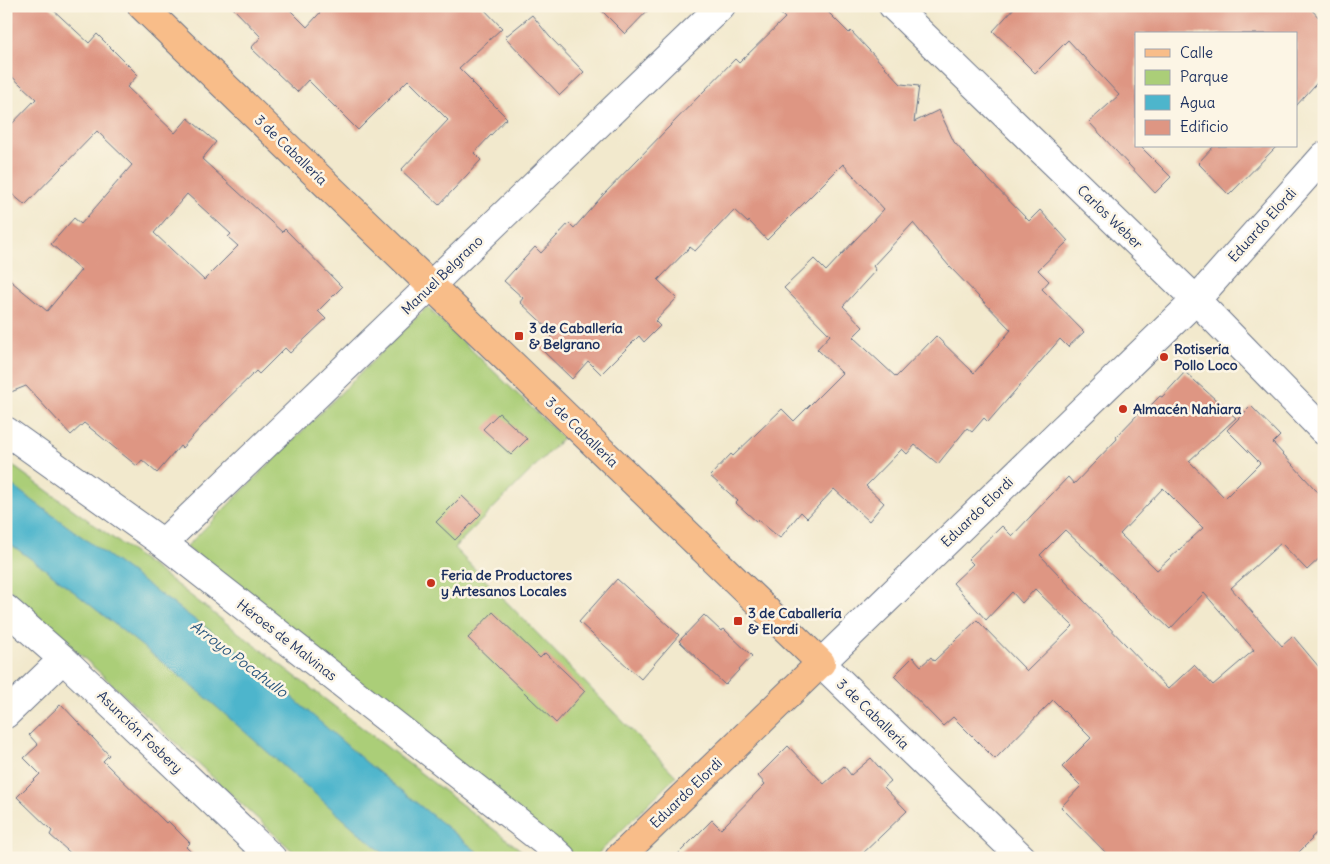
<svg xmlns="http://www.w3.org/2000/svg" width="1330" height="864" viewBox="0 0 1330 864" font-family="Delius,sans-serif">
	<style>
		.green { fill: #abce78; stroke: #637e6b }
		.water { fill: #4db5cc; stroke: #347295 }
		.building { fill: #de9683; fill-rule: evenodd }
		.lines { fill: none; stroke-linecap: round; stroke-linejoin: round }
		.minor-casing { stroke: #667085; stroke-width: 30 }
		.major-casing { stroke: #667085; stroke-width: 30 }
		.minor { stroke: #fff; stroke-width: 28 }
		.major { stroke: #f8bd89; stroke-width: 28 }
		.poi-dot { fill: #c8321e; stroke: #fcf5e5; stroke-width: 2 }
		.labels { text-anchor: middle; stroke-width: 5; stroke-linejoin: round; paint-order: stroke }
		.street-label { font-size: 14px; fill: #1b2f5e; stroke: #fcf5e5 }
		.poi-label { font-size: 14px; font-weight: bold; fill: #1b2f5e; stroke: #fcf5e5; text-anchor: start }
		.water-label { font-size: 15px; font-style: italic; fill: #2a577f; stroke: #fcf5e5 }
	</style>
	<rect width="100%" height="100%" fill="#fcf5e5"/>
	<filter id="ink" filterUnits="userSpaceOnUse"><feTurbulence type="fractalNoise" baseFrequency=".02" numOctaves="2"/><feDisplacementMap in="SourceGraphic" scale="10" xChannelSelector="R" yChannelSelector="G"/><feConvolveMatrix kernelMatrix="1 2 1 2 8 2 1 2 1" color-interpolation-filters="sRGB"/></filter>
	<filter id="wash" filterUnits="userSpaceOnUse"><feTurbulence type="fractalNoise" baseFrequency=".0096" numOctaves="4" result="noise"/><feDisplacementMap in="SourceGraphic" scale="20" xChannelSelector="R" yChannelSelector="G"/><feGaussianBlur stdDeviation="1.12" result="paint"/><feColorMatrix in="noise" values="0 0 0 0 0 0 0 0 0 0 0 0 0 0 0 0 0 1.4 0 .05"/><feComposite in="paint" operator="in"/></filter>
	<g filter="url(#wash)">
		<rect width="100%" height="100%" fill="#f2e9cd"/>
		<!-- green -->
		<path class="green" d="M 427,307 L 563,438 L 454,548 L 676,776 L 594,858 L 577,858 L 186,547 Z
			M 6,461 L 160,572 L 531,858 L 300,858 L 6,586 Z"/>
		<!-- water -->
		<path class="water" d="M 6,481 L 247,658 L 367,763 L 485,858 L 389,858 L 357,831 L 202,694 L 49,572 L 6,541 Z"/>
		<g id="blocks">
			<!-- building -->
			<path class="building" d="M 6,6 L 49,6 L 89,43 L 97,34 L 138,75 L 127,87 L 175,133 L 188,118 L 216,142 L 202,159 L 282,232 L 285,229 L 342,287 L 318,311 L 326,319 L 290,353 L 285,348 L 259,374 L 256,371 L 221,405 L 182,448 L 180,446 L 157,473 L 142,460 L 137,466 L 84,423 L 71,435 L 26,386 L 6,394 L 6,277 L 47,311 L 81,270 L 51,244 L 74,218 L 81,224 L 132,165 L 97,131 L 25,205 L 6,189 L 6,130 L 36,99 L 6,71 ZM 187,194 L 231,234 L 228,237 L 238,246 L 204,280 L 154,233 Z
				M 231,6 L 286,6 L 307,27 L 326,6 L 481,6 L 502,28 L 459,68 L 473,82 L 472,83 L 507,118 L 474,153 L 481,160 L 439,205 L 401,170 L 448,120 L 408,80 L 358,130 L 308,80 L 297,92 L 251,48 L 261,37 Z
				M 597,6 L 652,6 L 625,34 Z
				M 772,6 L 822,6 L 849,33 L 851,31 L 901,84 L 919,86 L 914,122 L 939,110 L 954,142 L 977,168 L 1029,221 L 1040,210 L 1068,241 L 1038,270 L 1049,281 L 1042,289 L 1084,332 L 1068,347 L 1060,339 L 988,422 L 984,418 L 972,432 L 967,428 L 938,464 L 915,445 L 907,454 L 902,449 L 866,486 L 884,503 L 869,521 L 834,489 L 807,518 L 801,512 L 780,538 L 758,520 L 757,522 L 736,503 L 738,501 L 710,476 L 731,454 L 733,456 L 782,409 L 794,421 L 842,373 L 817,349 L 830,335 L 784,288 L 814,259 L 826,271 L 884,209 L 843,164 L 767,240 L 749,221 L 748,223 L 734,210 L 695,251 L 690,247 L 658,280 L 677,298 L 655,321 L 660,326 L 644,342 L 639,336 L 601,374 L 588,361 L 572,379 L 541,349 L 554,334 L 520,302 L 523,298 L 504,281 L 535,247 L 541,253 L 569,223 L 574,228 L 603,195 L 735,59 L 739,63 L 785,18 ZM 913,223 L 949,266 L 1011,330 L 974,373 L 936,336 L 896,377 L 853,337 L 863,327 L 843,306 L 876,270 L 873,266 Z
				M 1016,6 L 1308,6 L 1324,23 L 1324,75 L 1296,106 L 1296,34 L 1136,34 L 1136,146 L 1140,146 L 1171,177 L 1155,193 L 1089,122 L 1119,95 L 1068,40 L 1035,73 L 1013,51 L 1014,51 L 993,31 Z
				M 532,15 L 549,36 L 584,72 L 560,95 L 505,37 Z
				M 1214,146 L 1277,146 L 1229,195 L 1198,163 Z
				M 1185,372 L 1236,418 L 1189,461 L 1225,498 L 1260,463 L 1227,430 L 1251,406 L 1280,436 L 1273,443 L 1324,499 L 1324,554 L 1307,570 L 1281,543 L 1231,588 L 1282,646 L 1293,636 L 1324,673 L 1324,826 L 1311,838 L 1312,839 L 1293,858 L 1111,858 L 1061,807 L 1081,786 L 1062,767 L 1091,738 L 1053,700 L 995,759 L 953,717 L 943,726 L 894,676 L 913,657 L 921,666 L 931,657 L 934,661 L 977,620 L 1027,671 L 1073,626 L 1035,589 L 1022,603 L 1012,592 L 986,620 L 953,583 L 973,564 L 968,559 L 1002,526 L 1012,536 L 1068,477 L 1074,484 L 1117,439 L 1116,437 L 1140,412 L 1142,414 L 1160,396 L 1162,397 ZM 1163,488 L 1203,528 L 1157,570 L 1120,534 ZM 1065,530 L 1170,629 L 1204,593 L 1254,650 L 1213,685 L 1194,665 L 1168,689 L 1040,555 Z
				M 499,413 L 527,439 L 511,455 L 483,429 Z
				M 462,496 L 481,514 L 455,540 L 436,522 Z
				M 617,579 L 679,635 L 641,679 L 579,622 Z
				M 493,612 L 540,658 L 545,653 L 585,691 L 556,723 L 468,638 Z
				M 704,615 L 721,631 L 724,629 L 752,656 L 725,685 L 679,641 Z
				M 61,704 L 109,755 L 103,761 L 166,823 L 168,821 L 190,843 L 186,847 L 197,858 L 76,858 L 50,835 L 52,831 L 17,797 L 40,774 L 24,758 L 38,745 L 29,735 Z
				M 788,746 L 824,784 L 844,766 L 851,775 L 871,758 L 891,781 L 884,787 L 907,811 L 858,858 L 674,858 L 712,820 L 721,829 L 765,784 L 758,776 Z"/>
		</g>
	</g>
	<g filter="url(#ink)">
		<use href="#blocks" fill-opacity="0" stroke="#667085" stroke-width="1"/>
		<g class="lines">
			<!-- minor casing -->
			<g class="minor-casing">
				<path id="minor" d="M 893,6 L 1196,300 L 1324,431
					M 6,431 L 163,543 L 547,844 L 562,858
					M 163,543 L 721,6
					M 6,609 L 63,659 L 272,858
					M 6,714 L 63,659
					M 1022,858 L 821,663 L 1196,300 L 1324,156"/>
			</g>
			<!-- major casing -->
			<g class="major-casing">
				<path id="major" d="M 142,6 L 821,663 L 619,858"/>
			</g>
			<!-- minor -->
			<use href="#minor" class="minor"/>
			<!-- major -->
			<use href="#major" class="major"/>
		</g>
	</g>
	<!-- markers -->
	<g class="poi-dot">
		<rect x="514" y="331" width="10" height="10" rx="2.5"/>
		<circle cx="1164" cy="357" r="5"/>
		<circle cx="1123" cy="409" r="5"/>
		<circle cx="431" cy="583" r="5"/>
		<rect x="733" y="616" width="10" height="10" rx="2.5"/>
	</g>
	<g class="labels">
		<!-- street labels -->
		<g class="street-label">
			<text transform="translate(291 150) rotate(44)" y="5">3 de Caballería</text>
			<text transform="translate(1110 217) rotate(44)" y="5">Carlos Weber</text>
			<text transform="translate(1262 225) rotate(-48)" y="5">Eduardo Elordi</text>
			<text transform="translate(442 275) rotate(-44)" y="5">Manuel Belgrano</text>
			<text transform="translate(582 432) rotate(44)" y="5">3 de Caballería</text>
			<text transform="translate(977 512) rotate(-44)" y="5">Eduardo Elordi</text>
			<text transform="translate(287 640) rotate(38)" y="5">Héroes de Malvinas</text>
			<text transform="translate(873 714) rotate(44)" y="5">3 de Caballería</text>
			<text transform="translate(140 732) rotate(44)" y="5">Asunción Fosbery</text>
			<text transform="translate(686 793) rotate(-44)" y="5">Eduardo Elordi</text>
		</g>
		<!-- poi labels -->
		<g class="poi-label">
			<text x="529" y="333">3 de Caballería<tspan x="529" dy="16">&amp; Belgrano</tspan></text>
			<text x="1174" y="354">Rotisería<tspan x="1174" dy="16">Pollo Loco</tspan></text>
			<text x="1133" y="414">Almacén Nahiara</text>
			<text x="441" y="580">Feria de Productores<tspan x="441" dy="16">y Artesanos Locales</tspan></text>
			<text x="748" y="618">3 de Caballería<tspan x="748" dy="16">&amp; Elordi</tspan></text>
		</g>
		<!-- water labels -->
		<g class="water-label">
			<text transform="translate(239 659) rotate(37)" y="5">Arroyo Pocahullo</text>
		</g>
	</g>
	<!-- margin -->
	<rect width="1330" height="864" fill="none" stroke="#fcf5e5" stroke-width="25"/>
	<!-- legend -->
	<rect x="1135" y="32" width="162" height="115" fill="#fcf5e5" stroke="#a2a6af"/>
	<rect x="1145" y="49" width="25" height="8" fill="#f8bd89" stroke="#a2a6af"/>
	<text x="1180" y="58" font-size="15" fill="#1b2f5e">Calle</text>
	<rect x="1145" y="70" width="25" height="15" fill="#abce78" stroke="#a2a6af"/>
	<text x="1180" y="82" font-size="15" fill="#1b2f5e">Parque</text>
	<rect x="1145" y="95" width="25" height="15" fill="#4db5cc" stroke="#a2a6af"/>
	<text x="1180" y="108" font-size="15" fill="#1b2f5e">Agua</text>
	<rect x="1145" y="120" width="25" height="15" fill="#de9683" stroke="#a2a6af"/>
	<text x="1180" y="132" font-size="15" fill="#1b2f5e">Edificio</text>
</svg>
